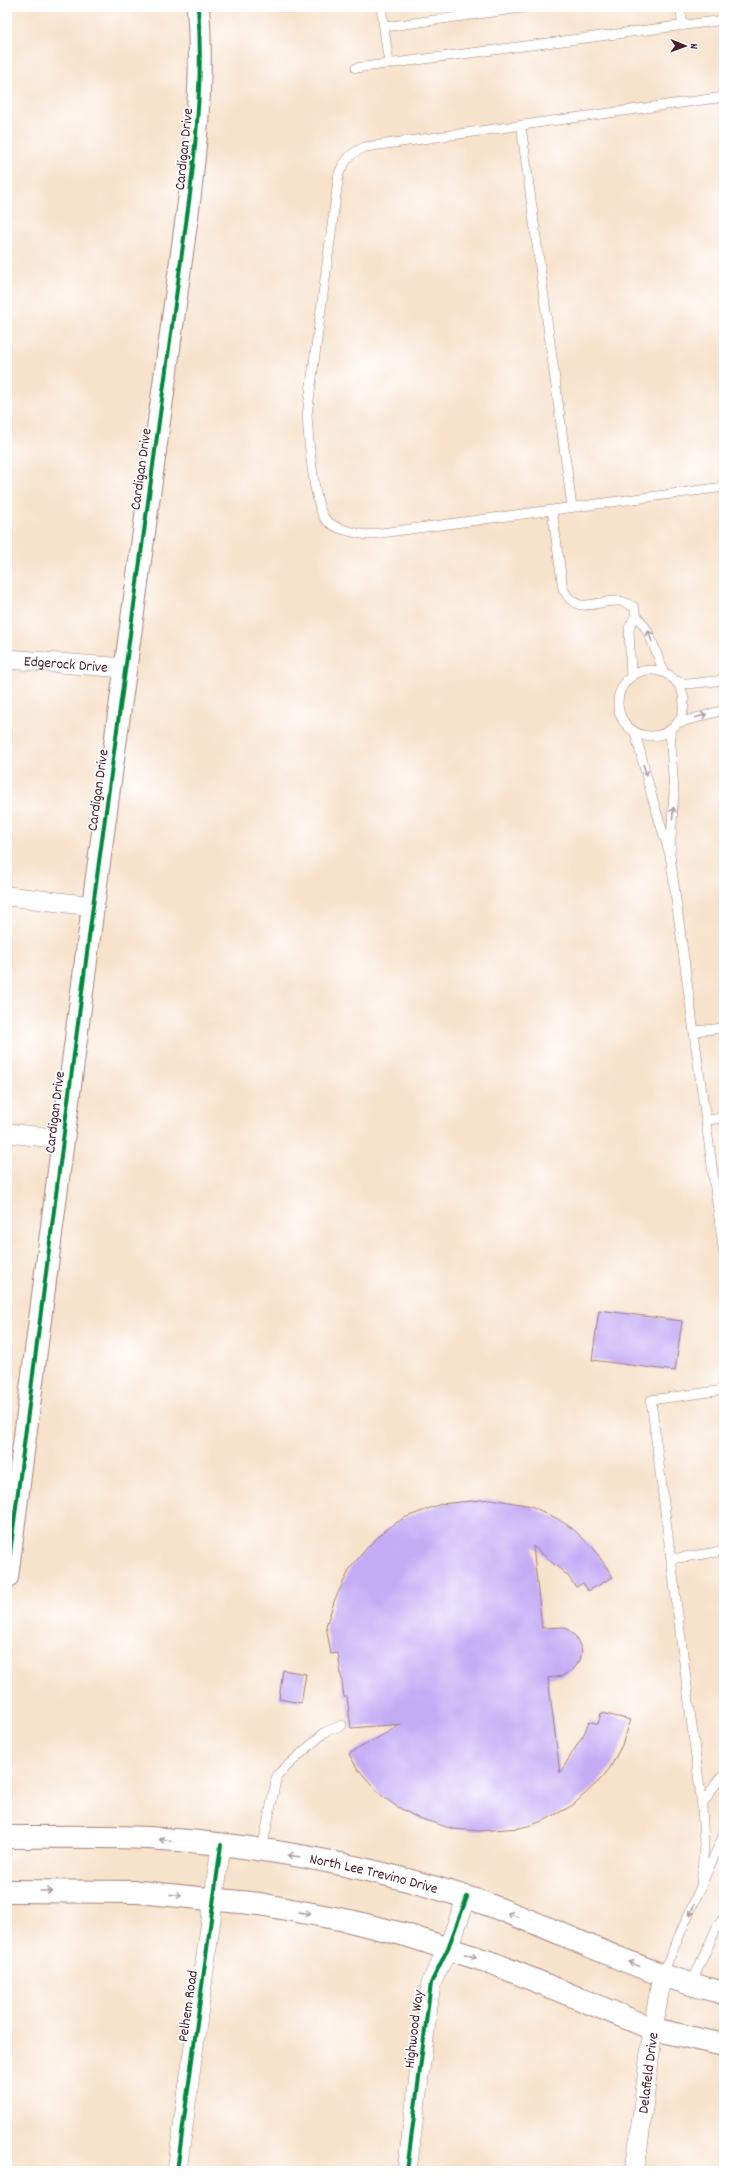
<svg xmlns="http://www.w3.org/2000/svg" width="731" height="2178" viewBox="0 0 731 2178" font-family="Dekko,sans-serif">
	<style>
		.building { fill: #c4acf5 }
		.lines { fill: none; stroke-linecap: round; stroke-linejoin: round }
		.service-casing { stroke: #a0807b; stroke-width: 10 }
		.minor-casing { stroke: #a0807b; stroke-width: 20 }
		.tertiary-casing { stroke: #a0807b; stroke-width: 24 }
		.secondary-casing { stroke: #a0807b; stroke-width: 24 }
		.service { stroke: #fff; stroke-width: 9 }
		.minor { stroke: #fff; stroke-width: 19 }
		.tertiary { stroke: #fff; stroke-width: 22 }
		.secondary { stroke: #fff; stroke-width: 22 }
		.cycleway-casing { stroke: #fff; stroke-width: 6 }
		.cycleway { stroke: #00873e; stroke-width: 4 }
		.oneway { stroke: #ae9aa0 }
		.labels { text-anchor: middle; stroke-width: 3.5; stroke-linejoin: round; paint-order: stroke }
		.street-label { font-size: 15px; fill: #4a1f2b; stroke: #fff }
	</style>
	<rect width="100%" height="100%" fill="#fff"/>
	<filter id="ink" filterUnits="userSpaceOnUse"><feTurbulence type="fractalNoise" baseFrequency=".025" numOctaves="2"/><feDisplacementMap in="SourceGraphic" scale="8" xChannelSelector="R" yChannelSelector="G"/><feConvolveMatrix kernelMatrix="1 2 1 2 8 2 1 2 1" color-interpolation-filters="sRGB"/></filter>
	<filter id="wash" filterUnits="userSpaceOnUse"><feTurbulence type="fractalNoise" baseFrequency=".012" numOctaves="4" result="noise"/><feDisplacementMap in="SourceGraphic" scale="16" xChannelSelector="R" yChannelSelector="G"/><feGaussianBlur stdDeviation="0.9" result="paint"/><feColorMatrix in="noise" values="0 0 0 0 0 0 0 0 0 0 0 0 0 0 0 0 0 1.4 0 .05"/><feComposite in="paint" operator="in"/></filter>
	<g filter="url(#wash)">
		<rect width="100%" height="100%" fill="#f7e2cb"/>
		<g id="blocks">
			<!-- building -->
			<path class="building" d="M 599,1310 L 682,1321 L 675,1371 L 592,1360 Z
				M 491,1499 L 531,1506 L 558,1519 L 573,1529 L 594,1549 L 613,1577 L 588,1591 L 583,1583 L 576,1587 L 568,1576 L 533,1546 L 542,1628 L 565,1627 L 576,1637 L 582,1650 L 580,1660 L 573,1670 L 562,1676 L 548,1678 L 560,1773 L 585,1732 L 589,1721 L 598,1724 L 601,1713 L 631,1720 L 622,1745 L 610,1768 L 600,1780 L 573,1805 L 547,1819 L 532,1825 L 519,1828 L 479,1831 L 453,1829 L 418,1818 L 396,1806 L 381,1795 L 357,1768 L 349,1754 L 402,1724 L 351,1728 L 347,1697 L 344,1697 L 338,1653 L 331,1654 L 326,1626 L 335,1599 L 351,1567 L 366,1549 L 385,1530 L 404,1518 L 441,1504 Z
				M 283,1670 L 306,1674 L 301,1703 L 279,1699 Z"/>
		</g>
	</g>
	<g filter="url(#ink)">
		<use href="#blocks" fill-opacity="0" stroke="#a0807b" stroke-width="1"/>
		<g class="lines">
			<!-- service casing -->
			<g class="service-casing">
				<path id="service" d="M 381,7 L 389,64
					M 680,7 L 683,26
					M 384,27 L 529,7
					M 356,68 L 724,20
					M 724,97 L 365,147 C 351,153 346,159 339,173 L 307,415 C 308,434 314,509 326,520 C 337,530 352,532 366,535 L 724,487
					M 521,125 L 572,507
					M 552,510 L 563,589 C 578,618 596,599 619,601 C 624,601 629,605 634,607 L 636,615
					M618 703a33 33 0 1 1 66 0a33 33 0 1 1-66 0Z
					M 631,676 L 629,628 L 636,615 C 651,631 655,652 664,672
					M 677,681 L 688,684 L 724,680
					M 678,723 L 724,710
					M 635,732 L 652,797 L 670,855 L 674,792 L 670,730
					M 670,855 L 724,1255
					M 694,1031 L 724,1028
					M 706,1120 L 724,1118
					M 671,1559 L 724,1551
					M 702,1806 L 718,1780 L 724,1775
					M 724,1818 L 724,1839
					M 262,1850 L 277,1775 L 325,1732 L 342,1725
					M 701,1888 L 704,1844 L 702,1806 L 651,1400 L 724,1390
					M 662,1975 L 723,1836
					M 691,1984 L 717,1927 L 724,1917"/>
			</g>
			<!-- minor casing -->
			<g class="minor-casing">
				<g id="minor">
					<path id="s1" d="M 7,659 L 125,668"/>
					<path d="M 7,896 L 93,906"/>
					<path d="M 7,1133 L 63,1139"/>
					<path d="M 177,2171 L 221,1845"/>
					<path d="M 407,2171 L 431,1983 L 448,1948 L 467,1897"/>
					<path id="s2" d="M 635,2171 L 653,2029 L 662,1975"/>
				</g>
			</g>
			<!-- tertiary casing -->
			<g class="tertiary-casing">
				<path id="tertiary" d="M 7,1577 L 93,906 L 190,194 C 197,131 203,70 198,7"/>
			</g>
			<!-- secondary casing -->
			<g class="secondary-casing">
				<g id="secondary">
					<path id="s3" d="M 7,1837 C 54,1837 101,1836 148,1838 C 255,1844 364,1865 466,1897 C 534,1919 597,1952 663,1975 C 683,1982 704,1988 724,1993"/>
					<path d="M 7,1891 L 139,1892 L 260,1904 L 350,1921 L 406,1935 L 495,1964 L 653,2029 L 724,2045"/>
				</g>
			</g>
			<!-- service -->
			<use href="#service" class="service"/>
			<!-- minor -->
			<use href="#minor" class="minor"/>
			<!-- tertiary -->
			<use href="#tertiary" class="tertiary"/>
			<!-- secondary -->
			<use href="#secondary" class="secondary"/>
			<!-- cycleway casing -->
			<g class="cycleway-casing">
				<path id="cycleway" d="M 7,1577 L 93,906 L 190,194 C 197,131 203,70 198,7
					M 177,2171 L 221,1845
					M 407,2171 L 431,1983 L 448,1948 L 467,1897"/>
			</g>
			<!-- cycleway -->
			<use href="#cycleway" class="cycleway"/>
		</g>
		<!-- one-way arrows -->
		<defs><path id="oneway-shaft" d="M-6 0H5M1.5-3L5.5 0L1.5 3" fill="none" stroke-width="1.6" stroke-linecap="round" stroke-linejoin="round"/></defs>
		<g class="oneway">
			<use href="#oneway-shaft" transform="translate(650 636) rotate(-109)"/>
			<use href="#oneway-shaft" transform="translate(701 716) rotate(-17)"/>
			<use href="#oneway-shaft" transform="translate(645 770) rotate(73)"/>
			<use href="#oneway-shaft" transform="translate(673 813) rotate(-86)"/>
			<use href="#oneway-shaft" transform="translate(165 1840) rotate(-175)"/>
			<use href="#oneway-shaft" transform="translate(294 1856) rotate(-171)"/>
			<use href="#oneway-shaft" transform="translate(46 1891)"/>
			<use href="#oneway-shaft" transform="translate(176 1895) rotate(5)"/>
			<use href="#oneway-shaft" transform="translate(692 1910) rotate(113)"/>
			<use href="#oneway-shaft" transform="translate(305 1913) rotate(11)"/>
			<use href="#oneway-shaft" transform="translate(513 1915) rotate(-160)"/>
			<use href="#oneway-shaft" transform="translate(471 1956) rotate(19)"/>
			<use href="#oneway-shaft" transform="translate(634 1964) rotate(-158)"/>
		</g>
	</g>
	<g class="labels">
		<!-- street labels -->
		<g class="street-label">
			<text transform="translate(183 149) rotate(-84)" y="5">Cardigan Drive</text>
			<text transform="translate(140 469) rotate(-82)" y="5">Cardigan Drive</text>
			<text dy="5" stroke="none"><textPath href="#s1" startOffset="59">Edgerock Drive</textPath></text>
			<text transform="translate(97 790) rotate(-82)" y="5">Cardigan Drive</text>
			<text transform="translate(54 1112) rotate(-83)" y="5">Cardigan Drive</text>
			<text dy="5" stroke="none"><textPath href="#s3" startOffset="370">North Lee Trevino Drive</textPath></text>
			<text transform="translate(187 2006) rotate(-82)" y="5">Pelhem Road</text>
			<text transform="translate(413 2029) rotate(-83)" y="5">Highwood Way</text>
			<text dy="5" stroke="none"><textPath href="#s2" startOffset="99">Delafield Drive</textPath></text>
		</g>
	</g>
	<!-- margin -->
	<rect width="731" height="2178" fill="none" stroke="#fff" stroke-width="24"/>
	<!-- north arrow -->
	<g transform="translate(685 46) rotate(91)" stroke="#ffffff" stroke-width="3" paint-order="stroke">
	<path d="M0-3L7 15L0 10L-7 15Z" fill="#4a1f2b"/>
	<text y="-6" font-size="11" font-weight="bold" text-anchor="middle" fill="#4a1f2b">N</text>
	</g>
</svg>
